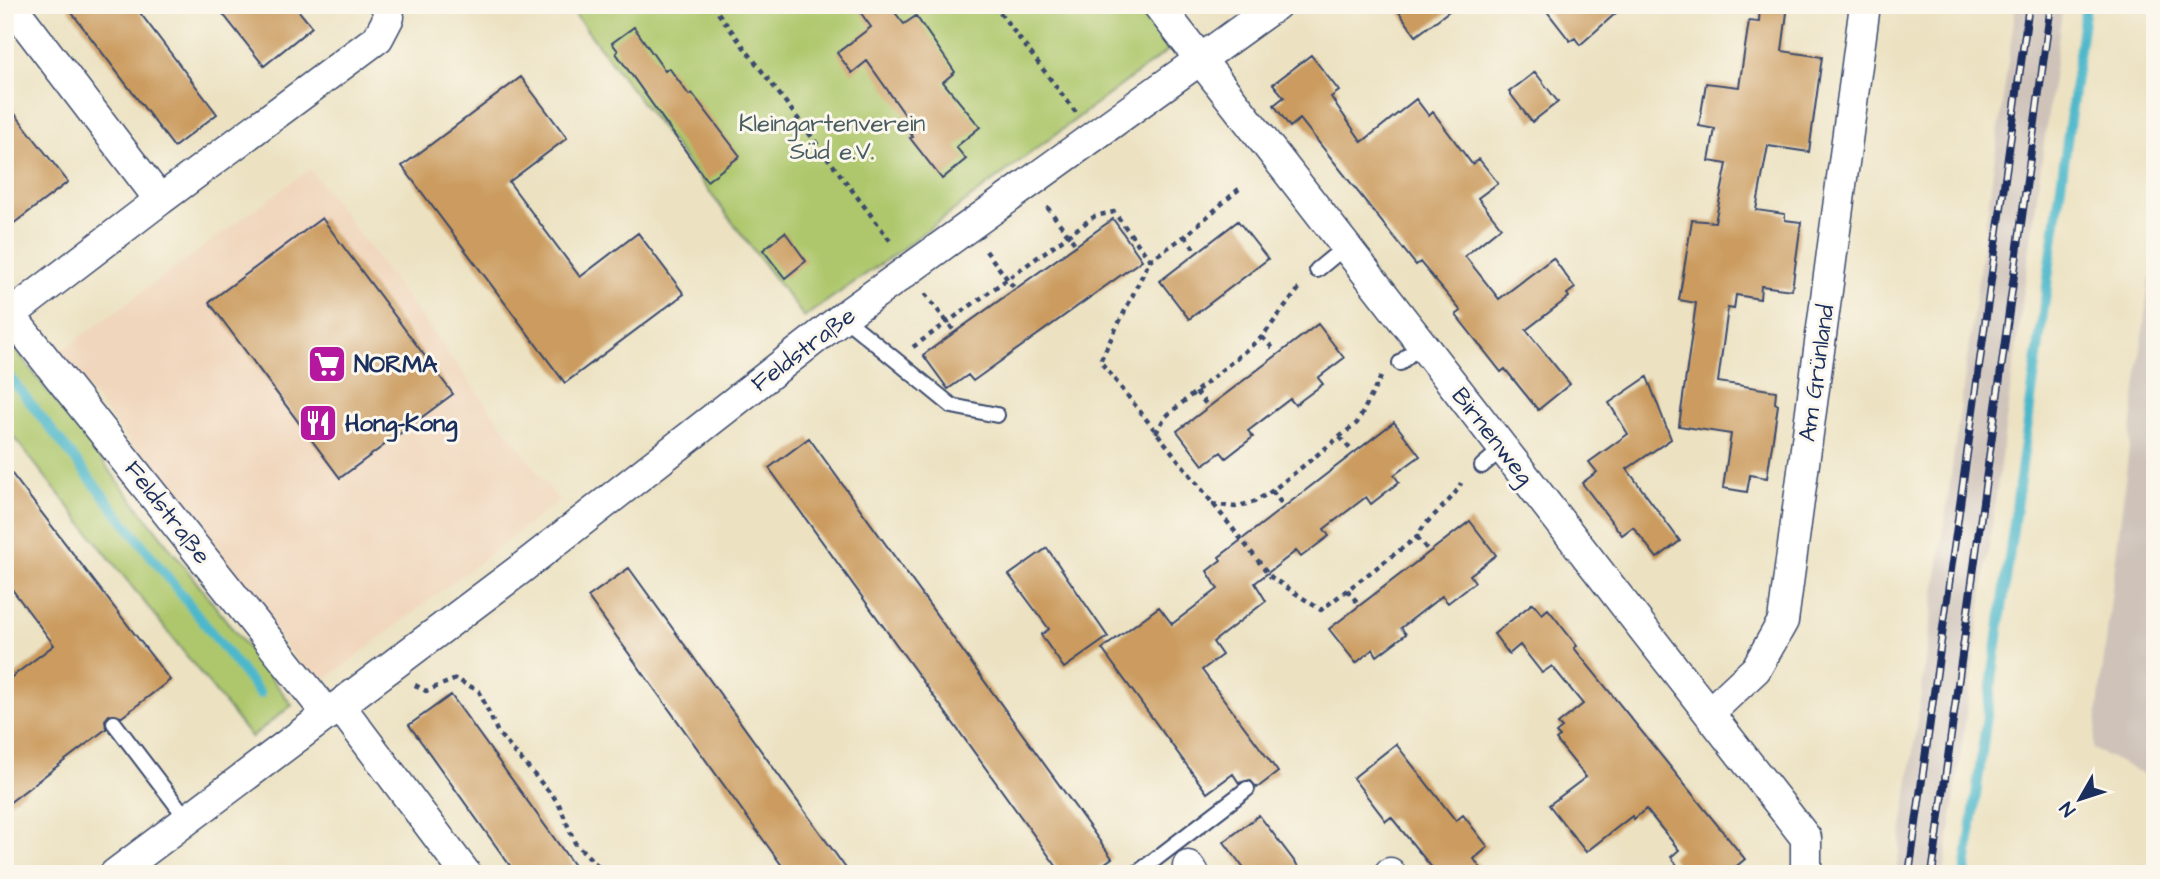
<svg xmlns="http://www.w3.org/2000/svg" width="2160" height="879" viewBox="0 0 2160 879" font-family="'Architects Daughter',sans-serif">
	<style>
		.built { fill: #f0d6bc }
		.industrial { fill: #cec2b9 }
		.green { fill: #aec76c; stroke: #647b65; stroke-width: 2 }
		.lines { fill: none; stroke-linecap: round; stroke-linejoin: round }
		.stream { stroke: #4eb8cb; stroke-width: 10 }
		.building { fill: #cb9b5e }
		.service-casing { stroke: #3a4a6d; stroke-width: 18 }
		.minor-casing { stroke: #3a4a6d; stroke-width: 33 }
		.path { stroke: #3a4a6d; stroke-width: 4.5; stroke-dasharray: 5 5; stroke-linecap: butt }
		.service { stroke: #fff; stroke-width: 14 }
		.minor { stroke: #fff; stroke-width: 30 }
		.rail-casing { stroke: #1b2f5e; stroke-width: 8 }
		.rail { stroke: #fbf7ec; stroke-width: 5; stroke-dasharray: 16; stroke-linecap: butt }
		.labels { text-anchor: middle; stroke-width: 6; stroke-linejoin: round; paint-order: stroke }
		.park-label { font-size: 24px; fill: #475d62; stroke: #fbf7ec }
		.street-label { font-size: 24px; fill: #1b2f5e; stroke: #fbf7ec }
		.poi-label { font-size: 24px; font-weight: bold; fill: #1b2f5e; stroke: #fbf7ec; text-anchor: start }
	</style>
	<rect width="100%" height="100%" fill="#fbf7ec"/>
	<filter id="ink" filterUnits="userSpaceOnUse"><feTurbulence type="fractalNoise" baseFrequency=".0143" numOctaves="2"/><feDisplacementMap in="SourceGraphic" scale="14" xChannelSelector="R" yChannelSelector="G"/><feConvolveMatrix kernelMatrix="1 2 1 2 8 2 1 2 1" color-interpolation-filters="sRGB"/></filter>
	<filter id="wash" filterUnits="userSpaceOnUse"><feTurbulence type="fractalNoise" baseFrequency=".00686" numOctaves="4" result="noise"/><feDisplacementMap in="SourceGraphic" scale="28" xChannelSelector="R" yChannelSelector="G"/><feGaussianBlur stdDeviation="1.57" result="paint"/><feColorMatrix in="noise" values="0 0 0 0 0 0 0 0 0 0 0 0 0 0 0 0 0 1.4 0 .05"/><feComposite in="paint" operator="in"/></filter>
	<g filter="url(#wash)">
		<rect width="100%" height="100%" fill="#ece2c2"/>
		<!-- built -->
		<path class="built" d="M 310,169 L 559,501 L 317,686 L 60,352 Z"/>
		<!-- industrial -->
		<path class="industrial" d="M 2016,5 L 2063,5 L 1944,874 L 1896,874 Z
			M 2155,271 L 2155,780 L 2093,749 L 2149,281 Z"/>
		<!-- green -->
		<path class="green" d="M 568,5 L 1136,5 L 1170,49 L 898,252 L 804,317 Z
			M 5,336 L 292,705 L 251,737 L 5,426 Z"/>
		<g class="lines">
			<!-- stream -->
			<path class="stream" d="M 5,371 L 260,694
				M 1965,874 L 2086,5"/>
		</g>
		<g id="blocks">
			<!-- building -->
			<path class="building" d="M 66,5 L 134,5 L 217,114 L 174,147 Z
				M 216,5 L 294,5 L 312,27 L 264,66 Z
				M 855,5 L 889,5 L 904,24 L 916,16 L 955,72 L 943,82 L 980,127 L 956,147 L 966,159 L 942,179 L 910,138 L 913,137 L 905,126 L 910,122 L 867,61 L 852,73 L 837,53 L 871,27 Z
				M 1394,5 L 1457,5 L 1416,36 Z
				M 1542,5 L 1625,5 L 1580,45 L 1575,38 L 1570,41 Z
				M 1760,5 L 1788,5 L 1782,51 L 1822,57 L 1809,152 L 1768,146 L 1756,210 L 1785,214 L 1785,220 L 1801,222 L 1792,290 L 1761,286 L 1760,299 L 1736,295 L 1734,309 L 1728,308 L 1718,382 L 1776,391 L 1775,403 L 1778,405 L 1767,478 L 1750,475 L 1747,492 L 1723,488 L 1731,434 L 1679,426 L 1696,303 L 1679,300 L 1692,220 L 1715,222 L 1727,164 L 1709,161 L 1715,129 L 1699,126 L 1706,83 L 1739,87 L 1749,21 L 1759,22 Z
				M 634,27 L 665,71 L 669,68 L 689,95 L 692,93 L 740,156 L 707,181 L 616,53 L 618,51 L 612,43 Z
				M 1311,55 L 1339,91 L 1331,97 L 1362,142 L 1416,99 L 1429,116 L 1433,112 L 1472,164 L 1479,159 L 1498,183 L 1478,198 L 1501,227 L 1465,256 L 1499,299 L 1553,258 L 1575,288 L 1567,294 L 1569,297 L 1526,330 L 1570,384 L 1538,410 L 1505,369 L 1501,372 L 1456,315 L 1461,311 L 1420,262 L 1416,265 L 1300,119 L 1290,127 L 1274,105 L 1284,97 L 1273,84 Z
				M 1535,72 L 1558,102 L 1532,122 L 1509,92 Z
				M 521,77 L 567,138 L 509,182 L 580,277 L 638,233 L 684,294 L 565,383 L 402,166 Z
				M 5,101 L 68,182 L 5,230 Z
				M 322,218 L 453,394 L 340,478 L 209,302 Z
				M 1113,219 L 1142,260 L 973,381 L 968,375 L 948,389 L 923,355 Z
				M 1238,221 L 1268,259 L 1189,319 L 1160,281 Z
				M 785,232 L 806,261 L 785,278 L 763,250 Z
				M 1318,324 L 1344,358 L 1318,378 L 1323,384 L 1295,405 L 1290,399 L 1248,431 L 1253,437 L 1226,458 L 1221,452 L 1203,465 L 1177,431 Z
				M 1647,377 L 1671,439 L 1627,469 L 1680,541 L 1657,558 L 1633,527 L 1622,535 L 1582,483 L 1597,472 L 1589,462 L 1628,434 L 1609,403 Z
				M 1394,422 L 1420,456 L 1394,475 L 1399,482 L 1371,504 L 1366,497 L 1324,529 L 1329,536 L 1301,557 L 1296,551 L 1255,583 L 1266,601 L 1213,642 L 1222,655 L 1202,670 L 1278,772 L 1257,788 L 1250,780 L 1239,783 L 1233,774 L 1207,793 L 1102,649 L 1159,607 L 1172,624 L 1218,589 L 1207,571 L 1221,560 L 1219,557 Z
				M 809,438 L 1112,858 L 1090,874 L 1062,874 L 769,468 Z
				M 5,465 L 170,680 L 122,717 L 109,715 L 105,720 L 106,729 L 5,806 L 5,682 L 54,645 L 5,580 Z
				M 1470,521 L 1496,555 L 1470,575 L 1475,582 L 1448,603 L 1442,596 L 1401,628 L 1406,634 L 1377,656 L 1373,649 L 1356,663 L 1329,629 Z
				M 1047,548 L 1108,637 L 1064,668 L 1041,635 L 1049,629 L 1009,575 Z
				M 629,568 L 850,874 L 788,874 L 588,597 Z
				M 1533,603 L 1542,614 L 1548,609 L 1577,646 L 1574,648 L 1745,859 L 1727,874 L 1684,874 L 1671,857 L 1679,850 L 1646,809 L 1634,819 L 1632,816 L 1586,852 L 1549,805 L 1586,777 L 1556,740 L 1560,737 L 1556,733 L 1562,728 L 1558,724 L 1583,704 L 1552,666 L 1542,673 L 1520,645 L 1509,654 L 1494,634 Z
				M 451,695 L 580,874 L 516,874 L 409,725 Z
				M 1396,744 L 1456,821 L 1463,815 L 1488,847 L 1474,859 L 1485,874 L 1437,874 L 1391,817 L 1386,821 L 1353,778 Z
				M 1259,815 L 1304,874 L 1248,874 L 1224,842 Z"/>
		</g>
	</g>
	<g filter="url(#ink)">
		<use href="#blocks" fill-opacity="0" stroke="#3a4a6d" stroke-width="2"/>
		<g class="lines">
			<!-- service casing -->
			<g class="service-casing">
				<path id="service" d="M 1317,270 L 1346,246
					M 843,317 L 952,406 L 997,415
					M 1400,363 L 1421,344
					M 1482,466 L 1503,448
					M 114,723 L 187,819
					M 1136,874 L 1247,789"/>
			</g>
			<!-- minor casing -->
			<g class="minor-casing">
				<path id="minor" d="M 11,5 L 160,200 L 378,38 L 389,17 L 386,5
					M 1158,5 L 1806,838 L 1806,874
					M 5,314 L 10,315 L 328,715
					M 10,315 L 160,200
					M 340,706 L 466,874
					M 1709,713 L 1756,669 L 1783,621 L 1865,5
					M 1188,866 L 1194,874
					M 115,874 L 518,571 L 843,317 L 1276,5
					M 1389,874 L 1390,873"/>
			</g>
			<!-- path -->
			<path class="path" d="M 712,5 L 892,243
				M 994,5 L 1077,114
				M 1239,189 L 1185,236 L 1150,260 L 1100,361 L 1271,577 L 1321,610 L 1417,537 C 1428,515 1451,505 1461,483
				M 1047,207 L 1076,245
				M 1185,236 L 1197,253
				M 986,251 L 1015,289
				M 925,294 L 955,332
				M 1262,337 L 1276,351
				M 913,347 L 1095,216 L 1114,212 L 1150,260
				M 1196,392 L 1207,405
				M 1156,433 L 1165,417 L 1262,337 L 1301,286
				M 1340,437 L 1351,450
				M 1272,491 L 1282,504
				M 1212,504 L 1235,507 L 1254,502 L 1272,491 L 1357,423 L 1381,377
				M 1417,537 L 1427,549
				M 1347,590 L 1358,603
				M 415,685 L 426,691 L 456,679 L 479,691 L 498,733 L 558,802 L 575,843 L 599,867 L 614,874"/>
			<!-- service -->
			<use href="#service" class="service"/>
			<!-- minor -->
			<use href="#minor" class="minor"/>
			<!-- rail casing -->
			<g class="rail-casing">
				<path id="rail" d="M 1909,874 L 2029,5
					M 1932,874 L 2051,5"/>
			</g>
			<!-- rail -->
			<use href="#rail" class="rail"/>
		</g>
	</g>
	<!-- icons -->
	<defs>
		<g id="supermarket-square" transform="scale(2.0125)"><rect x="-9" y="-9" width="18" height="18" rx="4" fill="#b5179e" stroke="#fbf7ec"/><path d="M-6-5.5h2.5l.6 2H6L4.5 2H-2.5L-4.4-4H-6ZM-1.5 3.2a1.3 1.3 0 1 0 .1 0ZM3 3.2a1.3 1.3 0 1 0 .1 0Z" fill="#fff"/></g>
		<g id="restaurant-square" transform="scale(2.0125)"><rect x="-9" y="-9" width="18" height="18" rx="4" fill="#b5179e" stroke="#fbf7ec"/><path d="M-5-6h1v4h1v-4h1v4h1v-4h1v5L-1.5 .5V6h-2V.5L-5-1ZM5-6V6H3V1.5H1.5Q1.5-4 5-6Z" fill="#fff"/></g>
	</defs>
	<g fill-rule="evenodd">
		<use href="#supermarket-square" x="327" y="364"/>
		<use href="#restaurant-square" x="318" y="423"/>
	</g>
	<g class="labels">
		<!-- park labels -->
		<g class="park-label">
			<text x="832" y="131">Kleingartenverein<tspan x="832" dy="28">Süd e.V.</tspan></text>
		</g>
		<!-- street labels -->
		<g class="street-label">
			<text transform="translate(803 349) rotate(-37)" y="8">Feldstraße</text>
			<text transform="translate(1816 373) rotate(-82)" y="8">Am Grünland</text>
			<text transform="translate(1493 436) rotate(52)" y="8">Birnenweg</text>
			<text transform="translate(168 512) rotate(52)" y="8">Feldstraße</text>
		</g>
		<!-- poi labels -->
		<g class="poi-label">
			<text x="354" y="372">NORMA</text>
			<text x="345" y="431">Hong-Kong</text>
		</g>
	</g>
	<!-- margin -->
	<rect width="2160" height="879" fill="none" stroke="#fbf7ec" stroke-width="28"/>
	<!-- north arrow -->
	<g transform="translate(2080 799) rotate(231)" stroke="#fbf7ec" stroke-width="5" paint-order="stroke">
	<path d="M0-5L12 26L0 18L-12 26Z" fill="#1b2f5e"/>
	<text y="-10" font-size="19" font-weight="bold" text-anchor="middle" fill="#1b2f5e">N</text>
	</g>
</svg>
